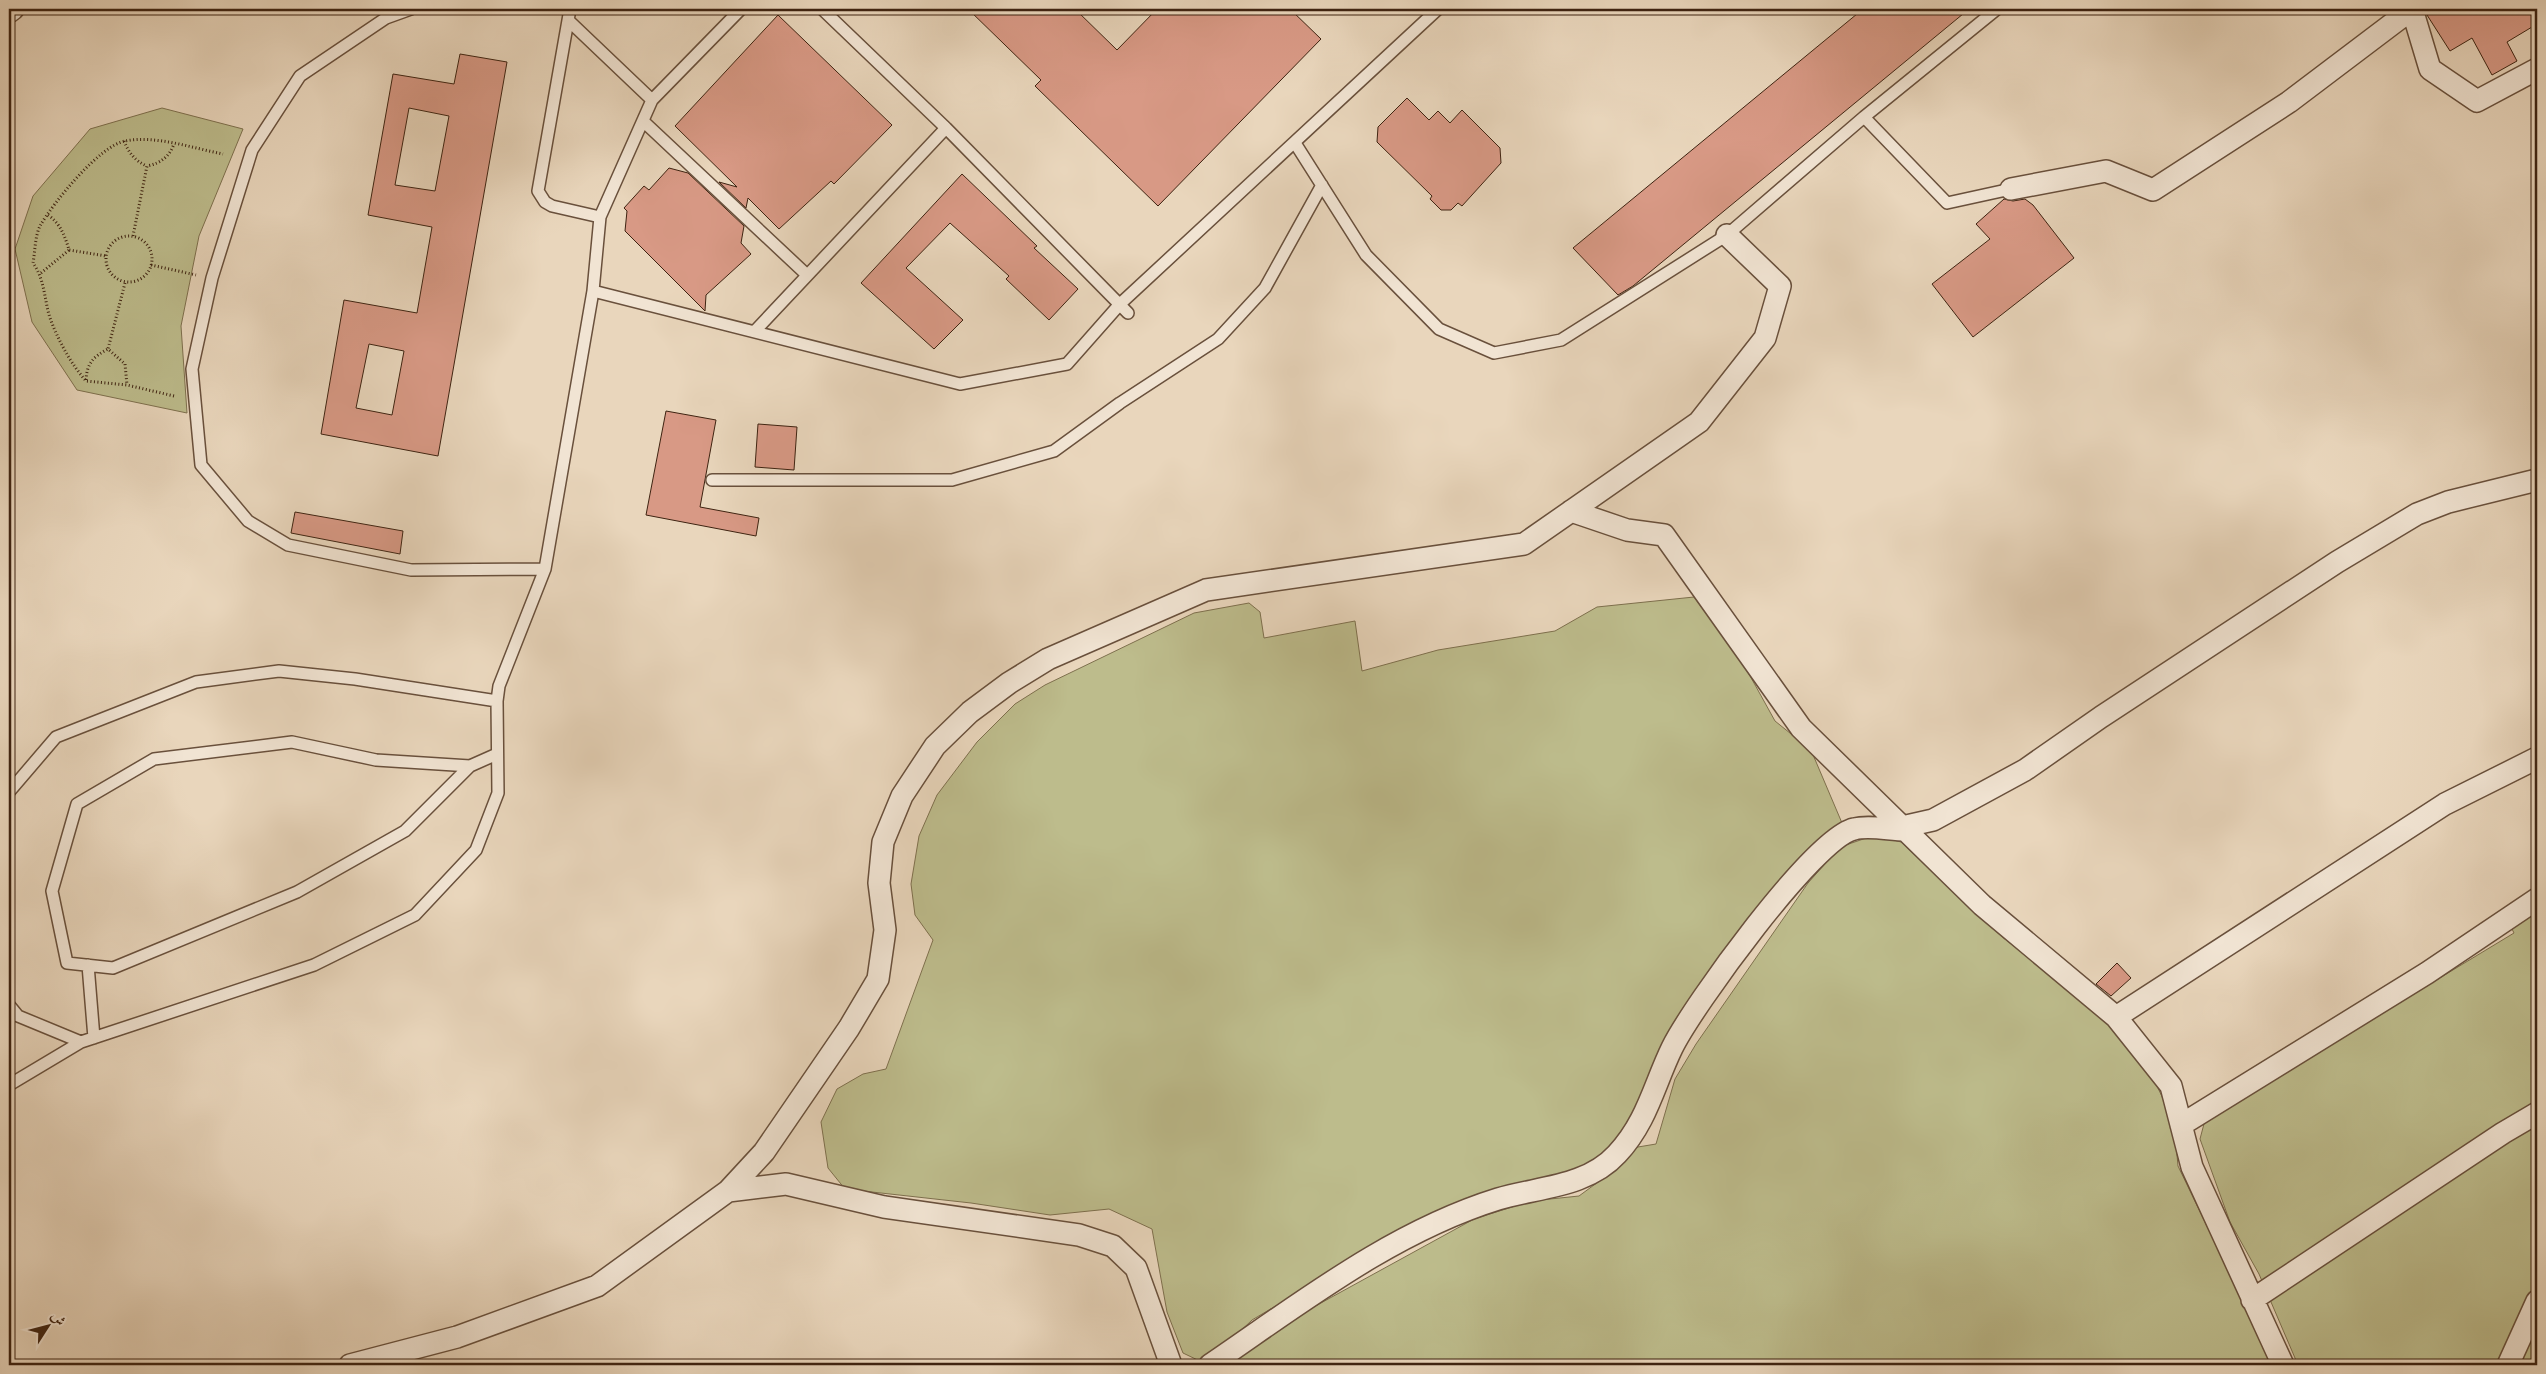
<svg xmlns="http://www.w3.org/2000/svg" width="2546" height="1374" viewBox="0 0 2546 1374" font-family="'Libre Caslon Text',Amiri,serif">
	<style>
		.green { fill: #bdbc8c; stroke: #7e704e }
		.building { fill: #d89985; stroke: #3e2311; fill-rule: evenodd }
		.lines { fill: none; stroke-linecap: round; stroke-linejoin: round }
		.service-casing { stroke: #69503c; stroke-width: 14 }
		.minor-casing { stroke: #69503c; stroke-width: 24 }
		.path { stroke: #3e2311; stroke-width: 3; stroke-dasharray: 1 2.5; stroke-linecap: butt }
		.service { stroke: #f1e4d3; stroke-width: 11 }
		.minor { stroke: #f1e4d3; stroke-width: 21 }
	</style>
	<rect width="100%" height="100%" fill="#e9d6bc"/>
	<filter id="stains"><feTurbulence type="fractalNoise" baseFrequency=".004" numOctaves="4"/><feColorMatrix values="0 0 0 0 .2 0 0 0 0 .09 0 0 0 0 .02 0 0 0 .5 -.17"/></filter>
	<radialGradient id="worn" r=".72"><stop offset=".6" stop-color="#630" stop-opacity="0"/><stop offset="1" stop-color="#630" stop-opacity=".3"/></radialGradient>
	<!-- green -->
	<path class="green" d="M 162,108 L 243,129 L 199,236 L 181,326 L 187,413 L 77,390 L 32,322 L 15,249 L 33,196 L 90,129 Z
		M 1694,597 L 1744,665 L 1775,721 L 1811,750 L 1842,823 L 1776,888 L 1635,1126 L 1602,1162 L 1323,1278 L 1252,1320 L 1206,1364 L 1183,1353 L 1167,1312 L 1152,1229 L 1109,1209 L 1050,1215 L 971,1203 L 845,1189 L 828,1168 L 821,1122 L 837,1089 L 863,1074 L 886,1069 L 933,940 L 915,915 L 911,884 L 919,836 L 937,795 L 977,742 L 1015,704 L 1045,685 L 1194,613 L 1249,603 L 1260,612 L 1264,638 L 1355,621 L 1362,671 L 1438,650 L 1555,631 L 1597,607 Z
		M 1875,835 L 1901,842 L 2001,936 L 2102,1015 L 2148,1067 L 2174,1122 L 2178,1166 L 2274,1365 L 1229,1365 L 1299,1315 L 1474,1219 L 1531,1201 L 1579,1196 L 1613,1171 L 1632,1148 L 1656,1144 L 1675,1079 L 1696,1044 L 1808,883 L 1840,847 Z
		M 2537,908 L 2537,1293 L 2502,1365 L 2298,1365 L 2259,1274 L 2230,1222 L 2200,1139 L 2205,1120 L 2514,933 L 2511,927 Z
		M 2537,1317 L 2537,1365 L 2515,1365 Z"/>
	<!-- building -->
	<path class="building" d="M 968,9 L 1075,9 L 1117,50 L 1157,9 L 1290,9 L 1321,39 L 1158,206 L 1035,86 L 1041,80 Z
		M 1863,9 L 1969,9 L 1633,286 L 1618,295 L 1573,248 Z
		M 2437,9 L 2537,9 L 2537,24 L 2507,42 L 2517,61 L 2492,75 L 2472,38 L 2450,51 L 2427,15 Z
		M 778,15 L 892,125 L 834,184 L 831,181 L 779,229 L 748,198 L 746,208 L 719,182 L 737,187 L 675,126 Z
		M 460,54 L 507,62 L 438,456 L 321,434 L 344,300 L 417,313 L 432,227 L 368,215 L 393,74 L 454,84 ZM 409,108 L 449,116 L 435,191 L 395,185 ZM 369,344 L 404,351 L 392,415 L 356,408 Z
		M 1407,98 L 1429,120 L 1438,111 L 1450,123 L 1462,110 L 1500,148 L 1501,163 L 1462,206 L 1458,203 L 1451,210 L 1441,210 L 1430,199 L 1432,196 L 1377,142 L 1378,127 Z
		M 669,168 L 688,173 L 744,226 L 741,243 L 751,254 L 706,295 L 705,311 L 625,231 L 627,211 L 624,208 L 644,186 L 649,190 Z
		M 962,174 L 1037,246 L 1034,248 L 1078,289 L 1049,320 L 1006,279 L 1009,276 L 950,223 L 906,268 L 963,320 L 934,349 L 861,283 Z
		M 2004,199 L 2013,201 L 2025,199 L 2033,205 L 2074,258 L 1973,337 L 1932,284 L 1990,239 L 1976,224 Z
		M 666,411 L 716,420 L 700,507 L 759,518 L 756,536 L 646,515 Z
		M 758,424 L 797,427 L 794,470 L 755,467 Z
		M 295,512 L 403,531 L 400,554 L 291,533 Z
		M 2117,963 L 2131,978 L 2111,996 L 2096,984 Z"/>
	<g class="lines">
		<!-- service casing -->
		<g class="service-casing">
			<path id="service" d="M 411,9 L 386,18 L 300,76 L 252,150 L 212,278 L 192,369 L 201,465 L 248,521 L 288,545 L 411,570 L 545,569
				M 570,9 L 538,191 L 545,202 L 552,206 L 600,217
				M 822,9 L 946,128 L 1128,313
				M 568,20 L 652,100
				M 1864,117 L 1947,203 L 2011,189
				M 643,121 L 807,275
				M 1295,143 L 1366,255 L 1439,329 L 1494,353 L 1561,340 L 1727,235 L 1864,117 L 1997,9
				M 593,291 L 960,384 L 1067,364 L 1120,304 L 1438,9
				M 755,331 L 946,128
				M 712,480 L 952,480 L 1054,451 L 1120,403 L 1218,339 L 1265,288 L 1322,185
				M 470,766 L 376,760 L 292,742 L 154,759 L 77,804 L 52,891 L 67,963 L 113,968 L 297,892 L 405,831 L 470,766 L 497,754
				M 9,792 L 56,737 L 196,682 L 279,671 L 355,679 L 497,701
				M 88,965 L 94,1038
				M 9,1005 L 18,1016 L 81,1042
				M 9,1085 L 81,1042 L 314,965 L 415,915 L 476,850 L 498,793 L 497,701 L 499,686 L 545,569 L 593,291 L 600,217 L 652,100 L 741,9"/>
		</g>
		<!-- minor casing -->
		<g class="minor-casing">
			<path id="minor" d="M 2412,9 L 2430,69 L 2477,101 L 2537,69
				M 9,12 L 13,9
				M 2011,189 L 2106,171 L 2153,190 L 2289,102 L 2412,9
				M 1571,511 L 1627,530 L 1664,535 L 1801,728 L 1982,905 L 2116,1017 L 2171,1086 L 2192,1167 L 2283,1365
				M 1902,827 L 1933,820 L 2025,770 L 2101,717 L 2337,562 L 2417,514 L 2448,502 L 2537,480
				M 2116,1017 L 2445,804 L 2537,758
				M 2181,1125 L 2427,973 L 2537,899
				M 728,1191 L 786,1184 L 884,1207 L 1079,1235 L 1113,1246 L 1136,1268 L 1171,1365
				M 2252,1300 L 2503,1133 L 2537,1113
				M 350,1365 L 457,1337 L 597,1286 L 728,1191 L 764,1152 L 849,1028 L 878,979 L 885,930 L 879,883 L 883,842 L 902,796 L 935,746 L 970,712 L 1009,683 L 1048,659 L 1206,590 L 1524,544 L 1699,422 L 1765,338 L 1780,286 L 1727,235
				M 1210,1365 C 1301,1303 1392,1232 1498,1199 C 1538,1187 1587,1187 1617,1154 C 1647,1122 1654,1085 1672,1048 C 1692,1007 1814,838 1854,829 C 1869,825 1890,830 1905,830
				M 2508,1365 L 2537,1301"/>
		</g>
		<!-- path -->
		<path class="path" d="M 124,141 C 129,153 135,161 147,166
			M 48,215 C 60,223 65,236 69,250 L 106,256
			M 133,236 L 147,166 C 161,163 169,157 174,144
			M106 259a23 23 0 1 1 46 0a23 23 0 1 1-46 0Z
			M 151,265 L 196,275
			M 41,273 L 69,250
			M 125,283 L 108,349 L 125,364 L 127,385
			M 86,380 C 87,363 93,357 108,349
			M 174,396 L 127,385 L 86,381 C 71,364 58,340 50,318 C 44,299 45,280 33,263 C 35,252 35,236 40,226 C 53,203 99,146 125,141 C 156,135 192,148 223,154"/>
		<!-- service -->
		<use href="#service" class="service"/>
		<!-- minor -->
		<use href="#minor" class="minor"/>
	</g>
	<!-- margin -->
	<rect width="2546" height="1374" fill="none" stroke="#e9d6bc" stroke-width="30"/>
	<rect x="10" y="10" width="2526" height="1354" fill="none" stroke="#3e2311" stroke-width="2.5"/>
	<rect x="15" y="15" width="2516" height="1344" fill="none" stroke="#3e2311"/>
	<!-- north arrow -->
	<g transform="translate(48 1326) rotate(54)" stroke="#f1e4d3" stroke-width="4" paint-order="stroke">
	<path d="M0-4L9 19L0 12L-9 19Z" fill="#3e2311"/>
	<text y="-8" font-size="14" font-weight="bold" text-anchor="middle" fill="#3e2311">ش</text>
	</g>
	<rect width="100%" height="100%" filter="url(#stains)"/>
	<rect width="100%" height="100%" fill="url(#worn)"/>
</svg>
